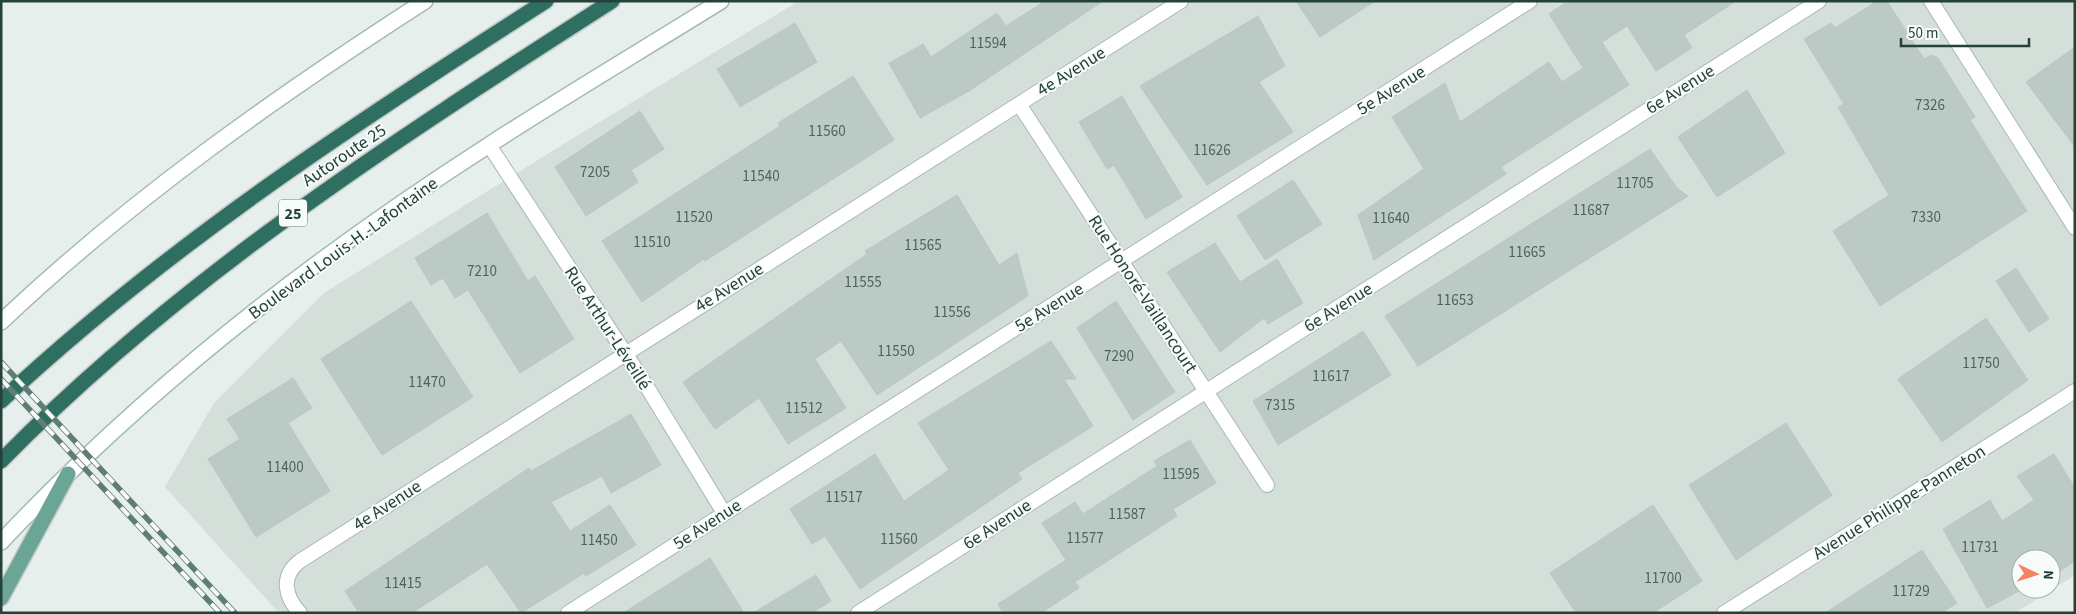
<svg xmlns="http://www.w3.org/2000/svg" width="2076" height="614" viewBox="0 0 2076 614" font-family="'Source Sans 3',sans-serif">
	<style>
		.built { fill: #d4dfda; fill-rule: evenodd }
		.building { fill: #bbcac4; stroke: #b8c9c2 }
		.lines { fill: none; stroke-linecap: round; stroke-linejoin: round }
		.street-casing { stroke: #a8b8b2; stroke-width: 16 }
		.secondary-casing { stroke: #a4bbb3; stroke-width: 18 }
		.primary-casing { stroke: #c2cac8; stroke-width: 18 }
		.highway-casing { stroke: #c2cac8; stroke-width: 18 }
		.street { stroke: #fff; stroke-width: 14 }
		.secondary { stroke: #fff; stroke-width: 15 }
		.primary { stroke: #6aa596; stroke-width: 15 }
		.highway { stroke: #2f6f62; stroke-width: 15 }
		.rail-casing { stroke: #5f7d75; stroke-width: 5.5 }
		.rail { stroke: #f7fbf9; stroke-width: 4; stroke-dasharray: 11; stroke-linecap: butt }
		.labels { text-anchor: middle; stroke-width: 4; stroke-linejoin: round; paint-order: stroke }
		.number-label { font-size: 15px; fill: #4a645c }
		.shield { fill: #f7fbf9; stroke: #637a73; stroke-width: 1 }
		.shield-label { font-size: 16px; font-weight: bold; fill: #24423a }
		.street-label { font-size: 18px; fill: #24423a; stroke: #f7fbf9 }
	</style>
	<rect width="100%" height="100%" fill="#e6efeb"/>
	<!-- built -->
	<path class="built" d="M 799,1 L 2075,1 L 2075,575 L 2015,613 L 279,613 L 165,487 L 214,403 L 324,293 L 562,145 ZM 2021,559 L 2051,559 L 2051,589 L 2021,589 Z"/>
	<!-- building -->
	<path class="building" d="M 1045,1 L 1103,1 L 969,91 L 920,118 L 889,63 L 923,44 L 931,57 L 997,13 L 1006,26 Z
		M 1296,1 L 1375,1 L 1320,37 Z
		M 1568,1 L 1736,1 L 1684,35 L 1692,48 L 1656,71 L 1627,26 L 1602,42 L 1629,85 L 1501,167 L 1506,174 L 1374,260 L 1358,215 L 1424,169 L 1392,117 L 1445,83 L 1460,122 L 1549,62 L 1562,82 L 1583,68 L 1549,14 Z
		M 1877,1 L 1887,1 L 1924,59 L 1931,55 L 1938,58 L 1975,117 L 1970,120 L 2027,211 L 1880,306 L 1833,231 L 1889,195 L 1838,107 L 1844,104 L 1804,39 L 1831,23 L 1835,28 Z
		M 1258,16 L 1285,66 L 1259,82 L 1293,132 L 1207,185 L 1140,86 Z
		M 795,23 L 817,62 L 740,107 L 717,69 Z
		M 2075,47 L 2075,147 L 2026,82 Z
		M 853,76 L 894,140 L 705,261 L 704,259 L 642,302 L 602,241 L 780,126 L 778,123 Z
		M 1747,90 L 1785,153 L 1717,197 L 1678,137 Z
		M 1122,96 L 1182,197 L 1146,219 L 1114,165 L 1107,169 L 1079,122 Z
		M 640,111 L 664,149 L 631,170 L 638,182 L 586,216 L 555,167 Z
		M 1650,149 L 1677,188 L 1688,196 L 1418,366 L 1385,316 Z
		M 1293,180 L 1322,224 L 1265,260 L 1237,216 Z
		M 957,195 L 999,265 L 1017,253 L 1028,296 L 877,395 L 841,341 L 815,359 L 846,408 L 788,444 L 759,398 L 715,429 L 683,382 L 867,254 L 865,251 Z
		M 487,213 L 528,281 L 535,276 L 574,339 L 520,373 L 468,290 L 455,298 L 443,278 L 431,285 L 415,258 Z
		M 1215,243 L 1240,282 L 1277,259 L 1303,303 L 1268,324 L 1264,318 L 1220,352 L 1167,272 Z
		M 2016,268 L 2049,319 L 2029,332 L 1996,281 Z
		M 411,301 L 473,397 L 382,455 L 321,359 Z
		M 1116,301 L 1175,392 L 1133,420 L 1077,328 Z
		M 1986,318 L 2028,380 L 1942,442 L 1898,379 Z
		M 1363,331 L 1391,375 L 1278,445 L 1253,401 Z
		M 1051,341 L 1076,379 L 1064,379 L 1093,426 L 1018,473 L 1022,479 L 860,589 L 825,536 L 812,544 L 790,509 L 875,454 L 904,501 L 949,470 L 918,423 Z
		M 293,378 L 312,408 L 288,423 L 330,491 L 256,537 L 208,459 L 240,439 L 227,419 Z
		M 631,414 L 661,465 L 611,493 L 602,476 L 551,502 L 570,531 L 610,505 L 636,545 L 586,576 L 584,573 L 521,613 L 487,564 L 412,613 L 359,613 L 345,591 L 529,468 L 531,471 Z
		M 1786,423 L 1832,495 L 1736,560 L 1689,485 Z
		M 1190,440 L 1216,483 L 1173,509 L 1177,516 L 1075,582 L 1079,588 L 1041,613 L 1003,613 L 998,604 L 1066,560 L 1042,523 L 1075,502 L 1083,514 L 1157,466 L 1154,461 Z
		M 2054,454 L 2075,488 L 2075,561 L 2057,573 L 2051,559 L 2021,559 L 2021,590 L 1987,608 L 1943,529 L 1990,500 L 2002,521 L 2034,500 L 2017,476 Z
		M 1653,505 L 1702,581 L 1653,613 L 1576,613 L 1550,573 Z
		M 1922,550 L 1957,603 L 1941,613 L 1825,613 Z
		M 710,558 L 744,613 L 623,613 Z
		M 816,575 L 831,601 L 812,613 L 753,613 Z"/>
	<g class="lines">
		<!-- street casing -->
		<g class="street-casing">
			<path id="street" d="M 1931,1 L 2075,228
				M 1019,104 L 1267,485
				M 489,145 L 644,382 L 724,513
				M 300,613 C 285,597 280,576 300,561 L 1181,1
				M 568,613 L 1530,1
				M 858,613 L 1819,1
				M 1724,613 L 2075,391"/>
		</g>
		<!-- secondary casing -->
		<g class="secondary-casing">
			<path id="secondary" d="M 1,322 C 131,199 276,97 425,1
				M 1,542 C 145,389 313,258 489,145 C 566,95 644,49 721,1"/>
		</g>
		<!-- primary casing -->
		<g class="primary-casing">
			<path id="primary" d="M 1,598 L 68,474"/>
		</g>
		<!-- highway casing -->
		<g class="highway-casing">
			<path id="highway" d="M 1,401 C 167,246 355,123 546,1
				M 1,461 C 181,277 397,139 612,1"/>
		</g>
		<!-- street -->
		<use href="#street" class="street"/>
		<!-- secondary -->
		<use href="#secondary" class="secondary"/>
		<!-- primary -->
		<use href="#primary" class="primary"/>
		<!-- highway -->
		<use href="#highway" class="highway"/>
		<!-- rail casing -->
		<g class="rail-casing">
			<path id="rail" d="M 1,362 L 235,613
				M 1,379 L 220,613"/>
		</g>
		<!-- rail -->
		<use href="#rail" class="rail"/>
	</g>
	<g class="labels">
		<!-- number labels -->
		<g class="number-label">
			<text x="988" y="48">11594</text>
			<text x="1930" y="110">7326</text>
			<text x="827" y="136">11560</text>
			<text x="1212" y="155">11626</text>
			<text x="595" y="177">7205</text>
			<text x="761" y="181">11540</text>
			<text x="1635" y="188">11705</text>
			<text x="1591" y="215">11687</text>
			<text x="694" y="222">11520</text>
			<text x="1926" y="222">7330</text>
			<text x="1391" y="223">11640</text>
			<text x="652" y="247">11510</text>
			<text x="923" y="250">11565</text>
			<text x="1527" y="257">11665</text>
			<text x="482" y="276">7210</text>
			<text x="863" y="287">11555</text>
			<text x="1455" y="305">11653</text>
			<text x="952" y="317">11556</text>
			<text x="896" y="356">11550</text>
			<text x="1119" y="361">7290</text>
			<text x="1981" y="368">11750</text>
			<text x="1331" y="381">11617</text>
			<text x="427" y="387">11470</text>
			<text x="1280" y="410">7315</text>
			<text x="804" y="413">11512</text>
			<text x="285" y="472">11400</text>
			<text x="1181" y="479">11595</text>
			<text x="844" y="502">11517</text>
			<text x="1127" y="519">11587</text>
			<text x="1085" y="543">11577</text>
			<text x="899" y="544">11560</text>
			<text x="599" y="545">11450</text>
			<text x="1980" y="552">11731</text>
			<text x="1663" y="583">11700</text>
			<text x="403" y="588">11415</text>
			<text x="1911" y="596">11729</text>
		</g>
		<!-- shield labels -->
		<rect class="shield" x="279" y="199.5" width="28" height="27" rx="4"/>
		<g class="shield-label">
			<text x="293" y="219">25</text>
		</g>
		<!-- street labels -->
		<g class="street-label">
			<text transform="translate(1071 71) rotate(-32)" y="6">4e Avenue</text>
			<text transform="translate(1680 89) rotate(-32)" y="6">6e Avenue</text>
			<text transform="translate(1391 90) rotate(-32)" y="6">5e Avenue</text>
			<text transform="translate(344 155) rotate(-34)" y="6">Autoroute 25</text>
			<text transform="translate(343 248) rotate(-36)" y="6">Boulevard Louis-H.-Lafontaine</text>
			<text transform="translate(729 287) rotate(-32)" y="6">4e Avenue</text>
			<text transform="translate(1143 294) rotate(57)" y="6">Rue Honoré-Vaillancourt</text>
			<text transform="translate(1049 307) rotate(-32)" y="6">5e Avenue</text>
			<text transform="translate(1338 307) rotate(-32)" y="6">6e Avenue</text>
			<text transform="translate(608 328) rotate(57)" y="6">Rue Arthur-Léveillé</text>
			<text transform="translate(1899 502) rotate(-32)" y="6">Avenue Philippe-Panneton</text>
			<text transform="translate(387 505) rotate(-33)" y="6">4e Avenue</text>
			<text transform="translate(707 524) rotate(-33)" y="6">5e Avenue</text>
			<text transform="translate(997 524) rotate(-33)" y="6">6e Avenue</text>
		</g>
	</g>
	<!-- border -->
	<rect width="2076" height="614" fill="none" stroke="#24423a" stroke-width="5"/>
	<!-- north arrow -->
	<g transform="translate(2036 574) rotate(94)"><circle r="24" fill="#f7fbf9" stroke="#a3b1ad"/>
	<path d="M0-4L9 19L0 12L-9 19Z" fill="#f4845f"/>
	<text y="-8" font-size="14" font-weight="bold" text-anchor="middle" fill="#24423a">N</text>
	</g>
	<!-- scale -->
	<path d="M1901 38v8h128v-8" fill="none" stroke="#24423a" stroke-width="2.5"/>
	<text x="1908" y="38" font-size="15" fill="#24423a" stroke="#f7fbf9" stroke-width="4" paint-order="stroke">50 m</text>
</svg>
